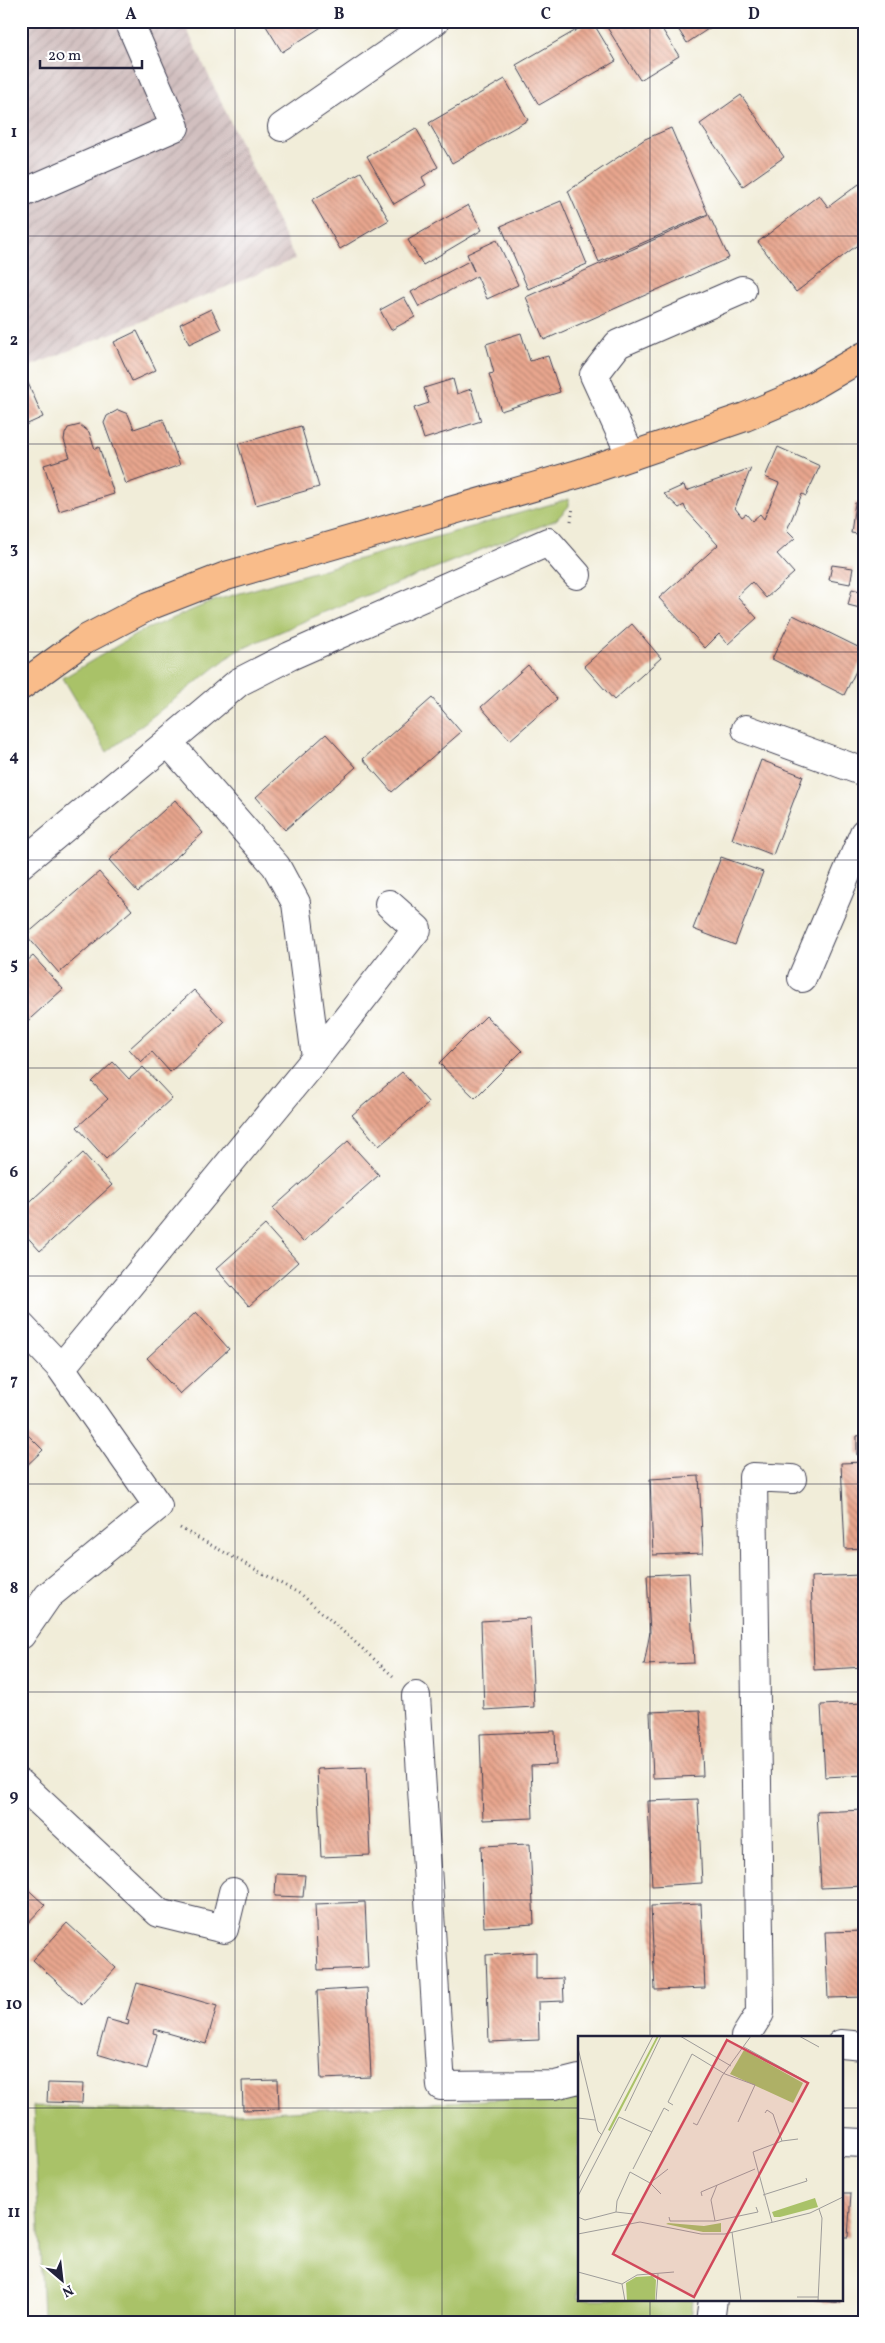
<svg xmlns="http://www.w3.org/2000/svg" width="885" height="2343" viewBox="0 0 885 2343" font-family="Vollkorn,serif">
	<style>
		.industrial { fill: url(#industrial-furrows) }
		.grass { fill: #a9c268; stroke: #667252 }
		.building { fill: url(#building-back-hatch) }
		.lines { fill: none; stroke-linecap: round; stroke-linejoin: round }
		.minor-casing { stroke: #414053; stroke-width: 30 }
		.major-casing { stroke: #414053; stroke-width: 30 }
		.path { stroke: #414053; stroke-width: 3; stroke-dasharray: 1 4; stroke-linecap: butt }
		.minor { stroke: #fff; stroke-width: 28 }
		.major { stroke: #f9bc8a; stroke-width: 28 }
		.grid { fill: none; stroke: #22223b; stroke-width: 1; stroke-opacity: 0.55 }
		.inset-road { fill: none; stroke: #9e9c9a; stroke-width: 1 }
		.view { fill: #d1495b; fill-opacity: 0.15; stroke: #d1495b; stroke-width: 2.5 }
		.inset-edge { fill: none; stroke: #22223b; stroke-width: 2.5 }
		.neatline { fill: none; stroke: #22223b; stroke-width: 2 }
		.grid-label { font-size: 16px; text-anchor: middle; font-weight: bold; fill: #22223b }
	</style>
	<defs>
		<pattern id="industrial-furrows" width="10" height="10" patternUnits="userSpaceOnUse" patternTransform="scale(1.25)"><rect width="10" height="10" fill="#d1bfbf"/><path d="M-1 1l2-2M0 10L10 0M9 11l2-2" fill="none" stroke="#b3a4a5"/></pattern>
		<pattern id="building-back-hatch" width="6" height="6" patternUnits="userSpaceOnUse" patternTransform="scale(1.25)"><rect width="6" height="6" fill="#e8a68e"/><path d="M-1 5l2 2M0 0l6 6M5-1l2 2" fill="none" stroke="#bc8775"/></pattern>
	</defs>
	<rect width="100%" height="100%" fill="#fff"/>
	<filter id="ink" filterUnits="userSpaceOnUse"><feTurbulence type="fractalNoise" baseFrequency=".02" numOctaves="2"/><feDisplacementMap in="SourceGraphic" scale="10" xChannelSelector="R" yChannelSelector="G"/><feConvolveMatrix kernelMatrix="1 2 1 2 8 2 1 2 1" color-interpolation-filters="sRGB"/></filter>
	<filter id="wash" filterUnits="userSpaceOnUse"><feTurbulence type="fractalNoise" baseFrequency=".0096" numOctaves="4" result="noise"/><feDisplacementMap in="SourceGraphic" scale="20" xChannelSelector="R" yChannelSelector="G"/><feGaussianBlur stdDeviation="1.12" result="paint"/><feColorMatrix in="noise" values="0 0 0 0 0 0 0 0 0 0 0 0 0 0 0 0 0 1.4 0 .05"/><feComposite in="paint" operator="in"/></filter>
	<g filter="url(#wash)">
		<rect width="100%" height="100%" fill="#f1edd9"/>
		<!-- industrial -->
		<path class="industrial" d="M 21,21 L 183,21 L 295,259 L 21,370 Z"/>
		<!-- grass -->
		<path class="grass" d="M 569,499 L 569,506 L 556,520 L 327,611 L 235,652 L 107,752 L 63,678 L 142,631 L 216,600 Z
			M 579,2090 L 579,2299 L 693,2299 L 691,2322 L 333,2322 L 43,2314 L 33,2106 L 235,2114 L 557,2096 Z"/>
		<g id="blocks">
			<!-- building -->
			<path class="building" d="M 263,21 L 320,21 L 323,26 L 282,52 Z
				M 592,21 L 616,61 L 539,105 L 516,65 Z
				M 603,21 L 657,21 L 679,56 L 640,80 Z
				M 673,21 L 720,21 L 687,43 Z
				M 505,79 L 528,120 L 452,163 L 429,123 Z
				M 741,95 L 784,157 L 743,186 L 700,124 Z
				M 416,128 L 438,167 L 422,177 L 426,185 L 394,204 L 367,156 Z
				M 671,128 L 708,214 L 599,262 L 568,191 L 645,139 Z
				M 361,172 L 389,220 L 340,249 L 312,200 Z
				M 859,184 L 864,190 L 864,240 L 796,292 L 758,242 L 819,195 L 828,207 Z
				M 561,201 L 587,264 L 528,289 L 501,226 Z
				M 468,205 L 482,230 L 423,265 L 408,240 Z
				M 709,215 L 729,258 L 544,340 L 526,297 Z
				M 497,240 L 518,285 L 487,299 L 477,276 L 419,307 L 411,292 L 469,261 L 474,271 L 467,254 Z
				M 404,297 L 415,317 L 391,330 L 380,310 Z
				M 211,309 L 221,329 L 189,344 L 180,324 Z
				M 137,331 L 156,370 L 132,381 L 114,342 Z
				M 521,333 L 530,361 L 548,356 L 560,392 L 501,411 L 489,374 L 494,373 L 486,344 Z
				M 24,374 L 43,417 L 21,427 L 21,375 Z
				M 453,379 L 457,394 L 471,389 L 481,421 L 424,439 L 414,408 L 429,403 L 424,388 Z
				M 118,410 L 128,414 L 134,429 L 163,419 L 180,465 L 126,484 L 104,423 L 107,416 Z
				M 80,425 L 89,432 L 95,449 L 99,447 L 114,494 L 59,511 L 44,465 L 70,457 L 64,440 L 65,434 L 68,428 Z
				M 301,426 L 319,487 L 256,505 L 238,444 Z
				M 778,447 L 820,466 L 806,496 L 802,494 L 787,530 L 795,538 L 777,554 L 794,573 L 766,598 L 752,582 L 737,596 L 757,618 L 728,644 L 719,634 L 705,648 L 659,598 L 718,545 L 686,510 L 684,505 L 679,508 L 664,494 L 684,485 L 686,491 L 751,468 L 735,508 L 742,517 L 746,514 L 752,521 L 760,514 L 764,519 L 779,483 L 765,477 Z
				M 855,503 L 864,504 L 864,535 L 851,533 Z
				M 832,565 L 853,568 L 850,584 L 829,580 Z
				M 852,589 L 864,592 L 864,609 L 848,605 Z
				M 793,615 L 864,650 L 864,655 L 844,695 L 772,659 Z
				M 632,624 L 661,658 L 614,700 L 584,666 Z
				M 528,665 L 557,699 L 510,740 L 481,707 Z
				M 432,698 L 461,732 L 392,792 L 363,759 Z
				M 326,734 L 356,767 L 285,830 L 256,797 Z
				M 761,760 L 803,776 L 773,855 L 732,839 Z
				M 175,800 L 203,833 L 138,892 L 109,860 Z
				M 721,857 L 763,872 L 735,945 L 693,929 Z
				M 99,872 L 132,910 L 59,973 L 26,935 Z
				M 33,956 L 63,989 L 21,1027 L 21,966 Z
				M 194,990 L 224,1022 L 170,1072 L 152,1052 L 141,1062 L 129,1049 Z
				M 486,1016 L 522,1051 L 475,1098 L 439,1063 Z
				M 113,1062 L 129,1079 L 143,1067 L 172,1098 L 106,1159 L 77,1127 L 108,1099 L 92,1082 Z
				M 402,1072 L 429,1103 L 379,1146 L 352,1115 Z
				M 348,1141 L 379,1175 L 303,1242 L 273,1208 Z
				M 83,1153 L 112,1185 L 40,1251 L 21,1230 L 21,1210 Z
				M 265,1225 L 298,1262 L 249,1306 L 216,1269 Z
				M 196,1312 L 229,1349 L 180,1394 L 147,1358 Z
				M 21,1428 L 43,1450 L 21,1471 Z
				M 864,1435 L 864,1455 L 857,1455 L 857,1436 Z
				M 864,1462 L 864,1548 L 845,1549 L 841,1463 Z
				M 699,1476 L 703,1553 L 653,1555 L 650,1479 Z
				M 689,1573 L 694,1663 L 644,1665 L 650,1632 L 647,1575 Z
				M 860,1575 L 864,1667 L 814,1670 L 811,1577 Z
				M 530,1618 L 534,1707 L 484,1710 L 481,1621 Z
				M 864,1703 L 864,1775 L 825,1777 L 821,1705 Z
				M 700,1710 L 703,1776 L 653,1778 L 650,1712 Z
				M 555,1731 L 556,1765 L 531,1766 L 533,1818 L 483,1820 L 480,1734 Z
				M 366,1767 L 370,1855 L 321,1857 L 317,1769 Z
				M 698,1799 L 702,1883 L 652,1886 L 648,1801 Z
				M 864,1810 L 864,1886 L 821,1888 L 817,1812 Z
				M 530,1844 L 534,1924 L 484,1927 L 481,1846 Z
				M 276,1874 L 305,1875 L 303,1897 L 275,1896 Z
				M 21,1883 L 45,1905 L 21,1930 Z
				M 365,1902 L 368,1968 L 318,1970 L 315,1904 Z
				M 701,1904 L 705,1988 L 655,1990 L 651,1906 Z
				M 67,1923 L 116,1968 L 82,2005 L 33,1960 Z
				M 864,1931 L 864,1997 L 828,1998 L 825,1932 Z
				M 536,1952 L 536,1979 L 563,1978 L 564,2001 L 538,2002 L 539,2040 L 489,2042 L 486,1955 Z
				M 137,1983 L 217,2006 L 206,2044 L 154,2029 L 153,2033 L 157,2034 L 147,2069 L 97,2054 L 107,2019 L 128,2025 L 129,2021 L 126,2020 Z
				M 367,1988 L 371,2077 L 321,2079 L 317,1991 Z
				M 278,2080 L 279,2109 L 243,2110 L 242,2081 Z
				M 48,2083 L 83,2084 L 82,2103 L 47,2102 Z
				M 841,2193 L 851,2193 L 848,2237 L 841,2237 Z
				M 800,2299 L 841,2299 L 841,2303 Z"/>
		</g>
	</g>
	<g filter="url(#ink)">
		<use href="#blocks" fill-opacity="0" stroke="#414053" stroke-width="1"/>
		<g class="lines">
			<!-- minor casing -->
			<g class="minor-casing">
				<path id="minor" d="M 282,127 L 435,21
					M 21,194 L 175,127 L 129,21
					M 631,456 L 594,375 L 618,344 L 742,290
					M 746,729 L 864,772
					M 168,742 L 239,682 L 290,656 L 548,542 L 577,575
					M 21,864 L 168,742 L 276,866 L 296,903 L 316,1058
					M 802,978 L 864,833
					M 21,1326 L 61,1368 L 158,1506 L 48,1596 L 21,1635
					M 61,1368 L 316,1058 L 417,929 L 389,904
					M 416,1696 L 441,2086 L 555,2085 L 579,2079
					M 21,1784 L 159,1913 L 224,1929 L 233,1892
					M 745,2037 L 760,2013 L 753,1477 L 792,1479
					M 841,2044 L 864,2046
					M 841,2142 L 864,2143
					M 710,2322 L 713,2299"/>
			</g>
			<!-- major casing -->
			<g class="major-casing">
				<path id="major" d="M 21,686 L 86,639 L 149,606 L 226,576 L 578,474 L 745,417 L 797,395 L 864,356"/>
			</g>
			<!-- path -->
			<path class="path" d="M 571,521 L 573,507
				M 180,1528 L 302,1595 L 393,1676"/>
			<!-- minor -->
			<use href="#minor" class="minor"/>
			<!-- major -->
			<use href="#major" class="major"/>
		</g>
	</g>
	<!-- grid -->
	<path class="grid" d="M 235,21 L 235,2322M 442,21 L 442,2322M 650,21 L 650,2037M 21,236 L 864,236M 21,444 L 864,444M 21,652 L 864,652M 21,860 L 864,860M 21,1068 L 864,1068M 21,1276 L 864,1276M 21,1484 L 864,1484M 21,1692 L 864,1692M 21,1900 L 864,1900M 21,2108 L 579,2108M 841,2108 L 864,2108M 650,2299 L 650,2322"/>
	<!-- overview -->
	<g transform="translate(578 2036)">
		<rect width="265" height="265" fill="#f1edd9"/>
		<path d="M 79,0 L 81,0 L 32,95 L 30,94 ZM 166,14 L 225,47 L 215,67 L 152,38 ZM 237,162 L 240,171 L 202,181 L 196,181 L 194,176 ZM 90,187 L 126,190 L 143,187 L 143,196 L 125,196 L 88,188 ZM 74,240 L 78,244 L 77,265 L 49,265 L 48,247 L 58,241 Z" fill="#a9c268"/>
		<path class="inset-road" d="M 102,0 L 153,30M 221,0 L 241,11M 166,11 L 224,43M 0,12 L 20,95 L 24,99M 95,69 L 90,66 L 114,18 L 147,38 L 177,49 L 160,86M 47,75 L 83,0M 187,77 L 189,74 L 195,78 L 204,105 L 175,116 L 194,186M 0,82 L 17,84M 115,87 L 119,89 L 144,40 L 173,0M 204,105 L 220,103M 55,133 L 86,72 L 91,75M 0,144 L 75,0M 72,147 L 83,158M 139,149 L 133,164 L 137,185 L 180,176 L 178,171M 185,159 L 229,145 L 228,142M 0,160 L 41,81 L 74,96M 124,160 L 123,156 L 177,133M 38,176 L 55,178M 0,181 L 7,184 L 38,176 L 39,165 L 52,136 L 72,147 L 90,133M 91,181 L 92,185 L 137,185M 154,196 L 163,265M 0,198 L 62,186 L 123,198 L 147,198 L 232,177 L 265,161M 0,236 L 44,248 L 47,265M 44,248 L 59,239 L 96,236M 219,261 L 240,261M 78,265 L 80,238M 240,265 L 244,182 L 241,173"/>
		<path class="view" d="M 149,4 L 230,47 L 116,261 L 35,218 Z"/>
		<rect width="265" height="265" class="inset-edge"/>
	</g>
	<!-- margin -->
	<rect width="885" height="2343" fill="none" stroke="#fff" stroke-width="55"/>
	<!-- north arrow -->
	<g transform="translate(62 2280) rotate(152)" stroke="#ffffff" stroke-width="4" paint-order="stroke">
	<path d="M0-4L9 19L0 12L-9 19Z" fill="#22223b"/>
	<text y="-8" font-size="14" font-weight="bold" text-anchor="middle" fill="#22223b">N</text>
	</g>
	<!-- scale -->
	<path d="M40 60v8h102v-8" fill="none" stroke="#22223b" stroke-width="2.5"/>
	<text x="48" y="60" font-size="15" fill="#22223b" stroke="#ffffff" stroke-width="4" paint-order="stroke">20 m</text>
	<rect x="28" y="28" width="830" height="2288" class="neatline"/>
	<g class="grid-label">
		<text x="131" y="19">A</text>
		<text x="339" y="19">B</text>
		<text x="546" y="19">C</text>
		<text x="754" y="19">D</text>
		<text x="14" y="137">1</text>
		<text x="14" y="345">2</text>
		<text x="14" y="553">3</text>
		<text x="14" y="761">4</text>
		<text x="14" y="969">5</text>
		<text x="14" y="1177">6</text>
		<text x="14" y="1385">7</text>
		<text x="14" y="1593">8</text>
		<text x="14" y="1801">9</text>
		<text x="14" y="2009">10</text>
		<text x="14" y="2217">11</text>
	</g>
</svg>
